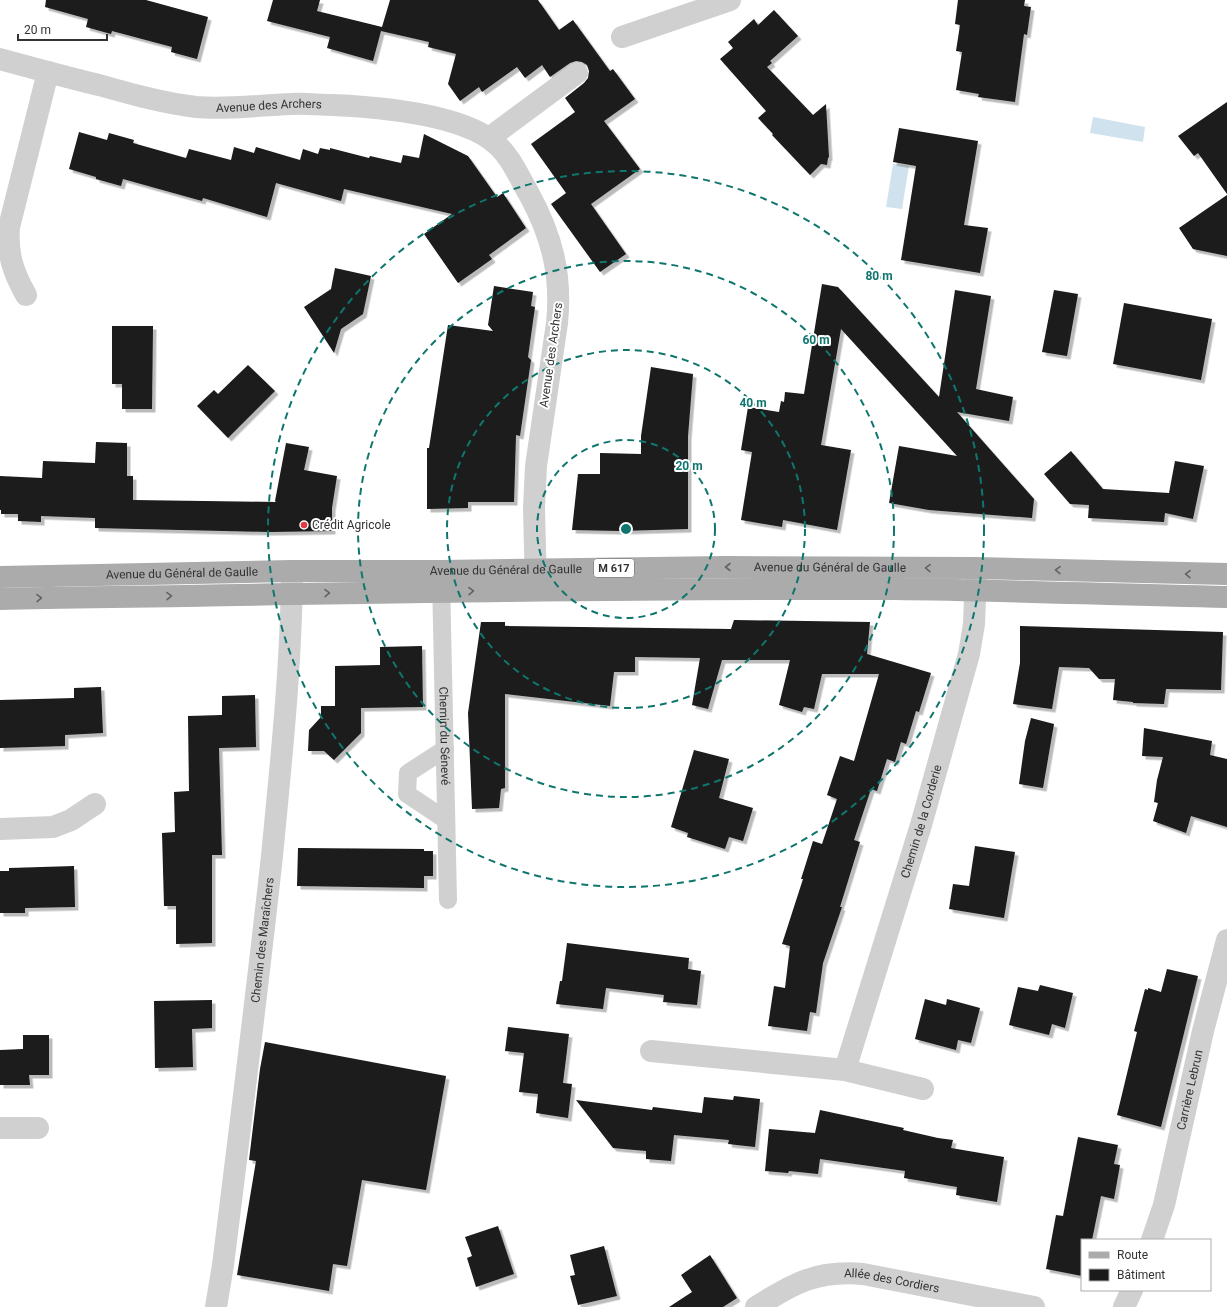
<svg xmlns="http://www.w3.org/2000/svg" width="1227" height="1307" viewBox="0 0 1227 1307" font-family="Roboto,sans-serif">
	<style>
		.water { fill: #cfe2ee }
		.building { fill: #1a1a1a; filter: url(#shadow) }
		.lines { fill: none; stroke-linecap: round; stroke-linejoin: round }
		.service { stroke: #d0d0d0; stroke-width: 18 }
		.minor { stroke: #d0d0d0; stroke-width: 22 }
		.primary { stroke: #ababab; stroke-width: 22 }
		.oneway { stroke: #636363 }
		.ring { fill: none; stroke: #0f766e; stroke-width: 2; stroke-dasharray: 7 5 }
		.poi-dot { fill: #e63946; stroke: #fff; stroke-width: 1.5 }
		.labels { text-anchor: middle; stroke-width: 4; stroke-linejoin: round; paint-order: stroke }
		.shield { fill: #fff; stroke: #707070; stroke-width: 1 }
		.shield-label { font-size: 11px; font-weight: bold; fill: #333 }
		.street-label { font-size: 12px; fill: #333; stroke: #fff }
		.poi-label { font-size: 12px; fill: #333; stroke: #fff; text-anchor: start }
		.centre { fill: #0f766e; stroke: #fff; stroke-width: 2 }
		.ring-label { font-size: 12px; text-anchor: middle; font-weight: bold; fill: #0f766e; stroke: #fff; stroke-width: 4; stroke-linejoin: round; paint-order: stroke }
	</style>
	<defs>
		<filter id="shadow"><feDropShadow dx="3.5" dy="3.5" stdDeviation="0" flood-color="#0004"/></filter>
	</defs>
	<rect width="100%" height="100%" fill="#fff"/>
	<!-- water -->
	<path class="water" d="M 1093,117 L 1145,127 L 1143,142 L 1090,133 Z
		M 893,164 L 909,166 L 902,209 L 886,207 Z"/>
	<!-- building -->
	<path class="building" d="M 46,0 L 146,0 L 208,17 L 197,59 L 171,52 L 172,47 L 112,31 L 111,34 L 86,27 L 88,19 L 45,7 Z
		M 273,0 L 320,0 L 317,11 L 382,27 L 390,0 L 538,0 L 559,30 L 573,20 L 610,71 L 613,69 L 635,99 L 604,121 L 640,169 L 591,204 L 626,254 L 600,272 L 551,204 L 566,193 L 531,144 L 575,112 L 565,98 L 584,83 L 588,78 L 589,71 L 587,65 L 582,62 L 576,61 L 570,63 L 550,77 L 542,65 L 525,78 L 517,67 L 482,92 L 479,87 L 460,101 L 448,84 L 456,54 L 428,47 L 429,42 L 381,31 L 373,61 L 327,48 L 330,37 L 267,21 Z
		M 958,0 L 1025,0 L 1024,6 L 1031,7 L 1027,35 L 1024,34 L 1015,102 L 978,97 L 979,94 L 956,90 L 962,52 L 956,51 L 960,25 L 955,24 Z
		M 774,10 L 798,36 L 770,61 L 772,63 L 767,67 L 813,115 L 826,104 L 829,157 L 828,158 L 827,165 L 821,164 L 810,175 L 772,135 L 773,134 L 758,118 L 766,111 L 720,59 L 733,48 L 728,42 L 754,19 L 758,25 Z
		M 1227,102 L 1227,194 L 1198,153 L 1194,156 L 1178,136 Z
		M 899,128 L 978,141 L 964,225 L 988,228 L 980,273 L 901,260 L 916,166 L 893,162 Z
		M 79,132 L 107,140 L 109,133 L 134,140 L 133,143 L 186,158 L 189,149 L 231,160 L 234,147 L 254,153 L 256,147 L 300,160 L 303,149 L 318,154 L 320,148 L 330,150 L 330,148 L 369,158 L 370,156 L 401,163 L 403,155 L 419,158 L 424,134 L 468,156 L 497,197 L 503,193 L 526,228 L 489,255 L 492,259 L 458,283 L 424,234 L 452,214 L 344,189 L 341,201 L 276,183 L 267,217 L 203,198 L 202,201 L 123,179 L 121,186 L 96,179 L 96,177 L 69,169 Z
		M 1227,195 L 1227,256 L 1193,249 L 1179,228 Z
		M 335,268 L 371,276 L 363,314 L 341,329 L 334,353 L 304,307 L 331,289 Z
		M 822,284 L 838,287 L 939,397 L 955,290 L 991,296 L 976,389 L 1013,397 L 1009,421 L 957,412 L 1034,499 L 1032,518 L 929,510 L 889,503 L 899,446 L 957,456 L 841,329 L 821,445 L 851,450 L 837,530 L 783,520 L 782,527 L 741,520 L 752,452 L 741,450 L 748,407 L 779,412 L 781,401 L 784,402 L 785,392 L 804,394 Z
		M 494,286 L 533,292 L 531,306 L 535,307 L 528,357 L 531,360 L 520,436 L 516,435 L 514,502 L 468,502 L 468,508 L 427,509 L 427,448 L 429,448 L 448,325 L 493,331 L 488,325 Z
		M 1054,290 L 1078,294 L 1067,356 L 1042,352 Z
		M 1124,303 L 1212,319 L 1201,380 L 1113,364 Z
		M 112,326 L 153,326 L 152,409 L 122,409 L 122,384 L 112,384 Z
		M 248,365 L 275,391 L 228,438 L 197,406 L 214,390 L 218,394 Z
		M 651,367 L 693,374 L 688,436 L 688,529 L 620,531 L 572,530 L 578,474 L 600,474 L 600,453 L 641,454 L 641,436 Z
		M 96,442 L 127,443 L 127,476 L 133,476 L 133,500 L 276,502 L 275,501 L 286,443 L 309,447 L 304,470 L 337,476 L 332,508 L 332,531 L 270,532 L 95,528 L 95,518 L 41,516 L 41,522 L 18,521 L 18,514 L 1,514 L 1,510 L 0,510 L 0,476 L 42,478 L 43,461 L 95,463 Z
		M 1071,451 L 1103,489 L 1169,493 L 1175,461 L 1204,466 L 1193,519 L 1165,513 L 1164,522 L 1088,518 L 1089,505 L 1070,504 L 1044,474 Z
		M 734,620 L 870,622 L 867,654 L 931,673 L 919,712 L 916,711 L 906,744 L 901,742 L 895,762 L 887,759 L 877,791 L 871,789 L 854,840 L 860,842 L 840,907 L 842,907 L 823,963 L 816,1013 L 810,1012 L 807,1031 L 768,1026 L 774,986 L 785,988 L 790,946 L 782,944 L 803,879 L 801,879 L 813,841 L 822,844 L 837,799 L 827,795 L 840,756 L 854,761 L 879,674 L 822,674 L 814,709 L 804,707 L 802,712 L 779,705 L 790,660 L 722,660 L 708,709 L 692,705 L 700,658 L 635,657 L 635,672 L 614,672 L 610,706 L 505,694 L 505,788 L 501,789 L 499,808 L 472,809 L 468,713 L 481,622 L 505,622 L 505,626 L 731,629 Z
		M 1020,626 L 1223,632 L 1221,690 L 1166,689 L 1164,704 L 1133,703 L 1133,702 L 1113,700 L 1115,679 L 1099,679 L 1089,668 L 1059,667 L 1052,709 L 1013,704 L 1020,663 Z
		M 422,646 L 423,707 L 361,708 L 361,733 L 334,760 L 324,751 L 308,751 L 309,730 L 321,717 L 321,706 L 335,706 L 335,666 L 380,665 L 380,647 Z
		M 101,687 L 103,733 L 65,735 L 65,746 L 0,748 L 0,700 L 74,698 L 74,688 Z
		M 255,695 L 256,747 L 219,748 L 222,855 L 212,855 L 212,943 L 176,944 L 176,906 L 164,906 L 162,833 L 175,832 L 174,792 L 189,791 L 188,716 L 222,715 L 222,696 Z
		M 1031,718 L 1054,724 L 1043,788 L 1019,784 L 1025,741 Z
		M 1144,728 L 1212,741 L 1210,755 L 1227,759 L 1227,827 L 1191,816 L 1186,833 L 1153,821 L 1158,803 L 1154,802 L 1157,780 L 1163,757 L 1142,756 Z
		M 694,750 L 729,759 L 719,798 L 753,808 L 743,841 L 729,837 L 725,849 L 687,837 L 688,833 L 671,827 Z
		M 975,846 L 1015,852 L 1004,918 L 949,909 L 953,884 L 969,886 Z
		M 298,848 L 424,849 L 424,851 L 433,851 L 433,876 L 424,876 L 424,888 L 297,886 Z
		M 74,866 L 75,907 L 25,908 L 25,913 L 0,913 L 0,871 L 9,871 L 9,868 Z
		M 567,943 L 689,958 L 688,969 L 701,971 L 697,1005 L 663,1002 L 664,995 L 606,988 L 603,1009 L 556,1004 L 560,981 L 562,981 Z
		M 1167,969 L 1198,976 L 1161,1127 L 1117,1115 L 1137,1032 L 1134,1031 L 1145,989 L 1148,990 L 1148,988 L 1161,992 Z
		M 1040,985 L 1073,993 L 1065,1028 L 1052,1024 L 1049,1035 L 1009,1025 L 1018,987 L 1038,991 Z
		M 925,999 L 946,1005 L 947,999 L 980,1008 L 971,1043 L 958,1040 L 956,1050 L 915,1039 Z
		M 212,1000 L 212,1028 L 192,1029 L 193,1067 L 155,1068 L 154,1001 Z
		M 508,1027 L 569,1034 L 563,1083 L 572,1084 L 568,1118 L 536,1113 L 538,1094 L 519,1092 L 524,1053 L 505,1051 Z
		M 23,1035 L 49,1035 L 49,1075 L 29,1075 L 30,1085 L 0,1085 L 0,1050 L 23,1049 Z
		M 265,1042 L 446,1076 L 426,1190 L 362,1180 L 347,1266 L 333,1264 L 329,1291 L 237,1275 L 256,1161 L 249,1160 L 260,1069 Z
		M 734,1096 L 760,1099 L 755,1147 L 728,1144 L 729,1140 L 674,1135 L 671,1161 L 646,1159 L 646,1151 L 613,1148 L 576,1100 L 652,1110 L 653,1107 L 702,1113 L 704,1097 L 733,1100 Z
		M 820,1110 L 904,1128 L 903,1130 L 938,1138 L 953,1140 L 951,1148 L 1004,1157 L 997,1202 L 956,1195 L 957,1187 L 904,1178 L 905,1171 L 820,1159 L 818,1174 L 789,1171 L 788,1173 L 765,1171 L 769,1129 L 815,1133 Z
		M 1078,1137 L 1118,1145 L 1114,1164 L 1120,1165 L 1114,1199 L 1101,1196 L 1092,1240 L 1082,1240 L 1082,1276 L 1046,1269 L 1056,1215 L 1063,1216 Z
		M 498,1226 L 514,1274 L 476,1287 L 467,1258 L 472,1256 L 465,1237 Z
		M 604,1246 L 617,1296 L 578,1305 L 570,1276 L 575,1275 L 570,1255 Z
		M 710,1255 L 737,1298 L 723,1307 L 669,1307 L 692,1292 L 681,1275 Z"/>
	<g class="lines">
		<!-- service -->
		<g class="service">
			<path id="s1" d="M 441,579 L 448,900"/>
			<path d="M 445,749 L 408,773 L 407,794 L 446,820"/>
		</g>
		<!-- minor -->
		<g class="minor">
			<path d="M 622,37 L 730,0"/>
			<path id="s2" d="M 0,59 C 33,68 66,77 99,85 C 131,94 163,103 196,107 C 227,110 259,105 291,104 C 305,103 319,105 333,105 C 377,107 463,114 496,144 C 511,157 519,177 529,194 C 552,236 562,275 557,323 L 536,466 L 534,508 L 536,589"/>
			<path d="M 489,138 L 577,73"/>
			<path d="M 26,295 C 13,272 7,254 9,227 L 48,72"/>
			<path d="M 0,829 L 53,827 L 71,820 L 95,804"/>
			<path d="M 651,1051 L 845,1070 L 923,1089"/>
			<path id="s3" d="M 845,1070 L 921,825 L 969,654 L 974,624 L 976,572"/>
			<path d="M 0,1128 L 38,1128"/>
			<path id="s4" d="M 1152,1240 L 1164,1205 L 1203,1031 L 1227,940"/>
			<path id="s5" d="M 216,1307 L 223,1265 C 240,1129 257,993 272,856 C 281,762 291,669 292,575"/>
			<path id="s6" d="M 756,1307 C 794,1283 817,1270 863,1274 L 1034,1307"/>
			<path d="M 1124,1307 L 1132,1290"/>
		</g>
		<!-- primary -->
		<g class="primary">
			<path id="s7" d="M 0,577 L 292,571 L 441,571 L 726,567 L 976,568 L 1227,574"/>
			<path d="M 0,599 C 298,594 596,588 894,589 C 1005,590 1116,595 1227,597"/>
		</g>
	</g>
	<!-- one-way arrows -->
	<defs><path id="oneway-chevron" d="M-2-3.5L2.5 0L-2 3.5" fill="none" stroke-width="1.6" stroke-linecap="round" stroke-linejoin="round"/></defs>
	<g class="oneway">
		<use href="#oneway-chevron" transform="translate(728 567) rotate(180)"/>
		<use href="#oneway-chevron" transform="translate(928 568) rotate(-179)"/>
		<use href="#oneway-chevron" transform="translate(1058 570) rotate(-179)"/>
		<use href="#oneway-chevron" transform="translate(1188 574) rotate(-178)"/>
		<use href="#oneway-chevron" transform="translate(471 591) rotate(-1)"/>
		<use href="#oneway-chevron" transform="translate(327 593) rotate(-1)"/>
		<use href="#oneway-chevron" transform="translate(169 596) rotate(-1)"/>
		<use href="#oneway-chevron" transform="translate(39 598) rotate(-1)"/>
	</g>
	<!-- distance rings -->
	<g class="ring">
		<circle cx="626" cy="529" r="89"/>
		<circle cx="626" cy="529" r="179"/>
		<circle cx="626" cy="529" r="268"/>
		<circle cx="626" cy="529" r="358"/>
	</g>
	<!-- markers -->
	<circle class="poi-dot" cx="304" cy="525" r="4"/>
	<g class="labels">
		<!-- shield labels -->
		<rect class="shield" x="594" y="559" width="40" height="18" rx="3"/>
		<g class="shield-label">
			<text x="614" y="572">M 617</text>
		</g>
		<!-- street labels -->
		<g class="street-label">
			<text dy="4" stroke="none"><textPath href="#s2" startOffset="275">Avenue des Archers</textPath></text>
			<text transform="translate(551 355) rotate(-82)" y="4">Avenue des Archers</text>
			<text dy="4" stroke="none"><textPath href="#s7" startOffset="830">Avenue du Général de Gaulle</textPath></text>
			<text dy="4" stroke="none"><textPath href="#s7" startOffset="506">Avenue du Général de Gaulle</textPath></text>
			<text dy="4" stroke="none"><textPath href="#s7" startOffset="182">Avenue du Général de Gaulle</textPath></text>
			<text dy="4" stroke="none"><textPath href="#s1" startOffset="157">Chemin du Sénevé</textPath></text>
			<text dy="4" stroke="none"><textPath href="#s3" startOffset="260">Chemin de la Corderie</textPath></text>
			<text dy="4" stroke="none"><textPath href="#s5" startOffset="370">Chemin des Maraîchers</textPath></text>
			<text dy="4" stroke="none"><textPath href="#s4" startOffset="155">Carrière Lebrun</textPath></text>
			<text dy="4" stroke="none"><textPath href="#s6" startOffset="144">Allée des Cordiers</textPath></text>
		</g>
		<!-- poi labels -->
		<g class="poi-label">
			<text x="312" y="529">Crédit Agricole</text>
		</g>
	</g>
	<circle cx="626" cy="529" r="6" class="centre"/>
	<g class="ring-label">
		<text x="879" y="280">80 m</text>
		<text x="816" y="344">60 m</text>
		<text x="753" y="407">40 m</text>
		<text x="689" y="470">20 m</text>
	</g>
	<!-- legend -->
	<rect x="1081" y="1239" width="130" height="52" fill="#ffffff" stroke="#adadad"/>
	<rect x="1089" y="1252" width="20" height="6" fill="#ababab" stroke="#adadad"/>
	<text x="1117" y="1259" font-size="12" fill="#333333">Route</text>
	<rect x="1089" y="1269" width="20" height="12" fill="#1a1a1a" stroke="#adadad"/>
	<text x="1117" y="1279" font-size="12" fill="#333333">Bâtiment</text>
	<!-- scale -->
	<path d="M18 34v6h89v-6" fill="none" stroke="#333333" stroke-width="2"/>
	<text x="24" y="34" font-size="12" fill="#333333" stroke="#ffffff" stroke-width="3" paint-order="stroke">20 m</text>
</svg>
